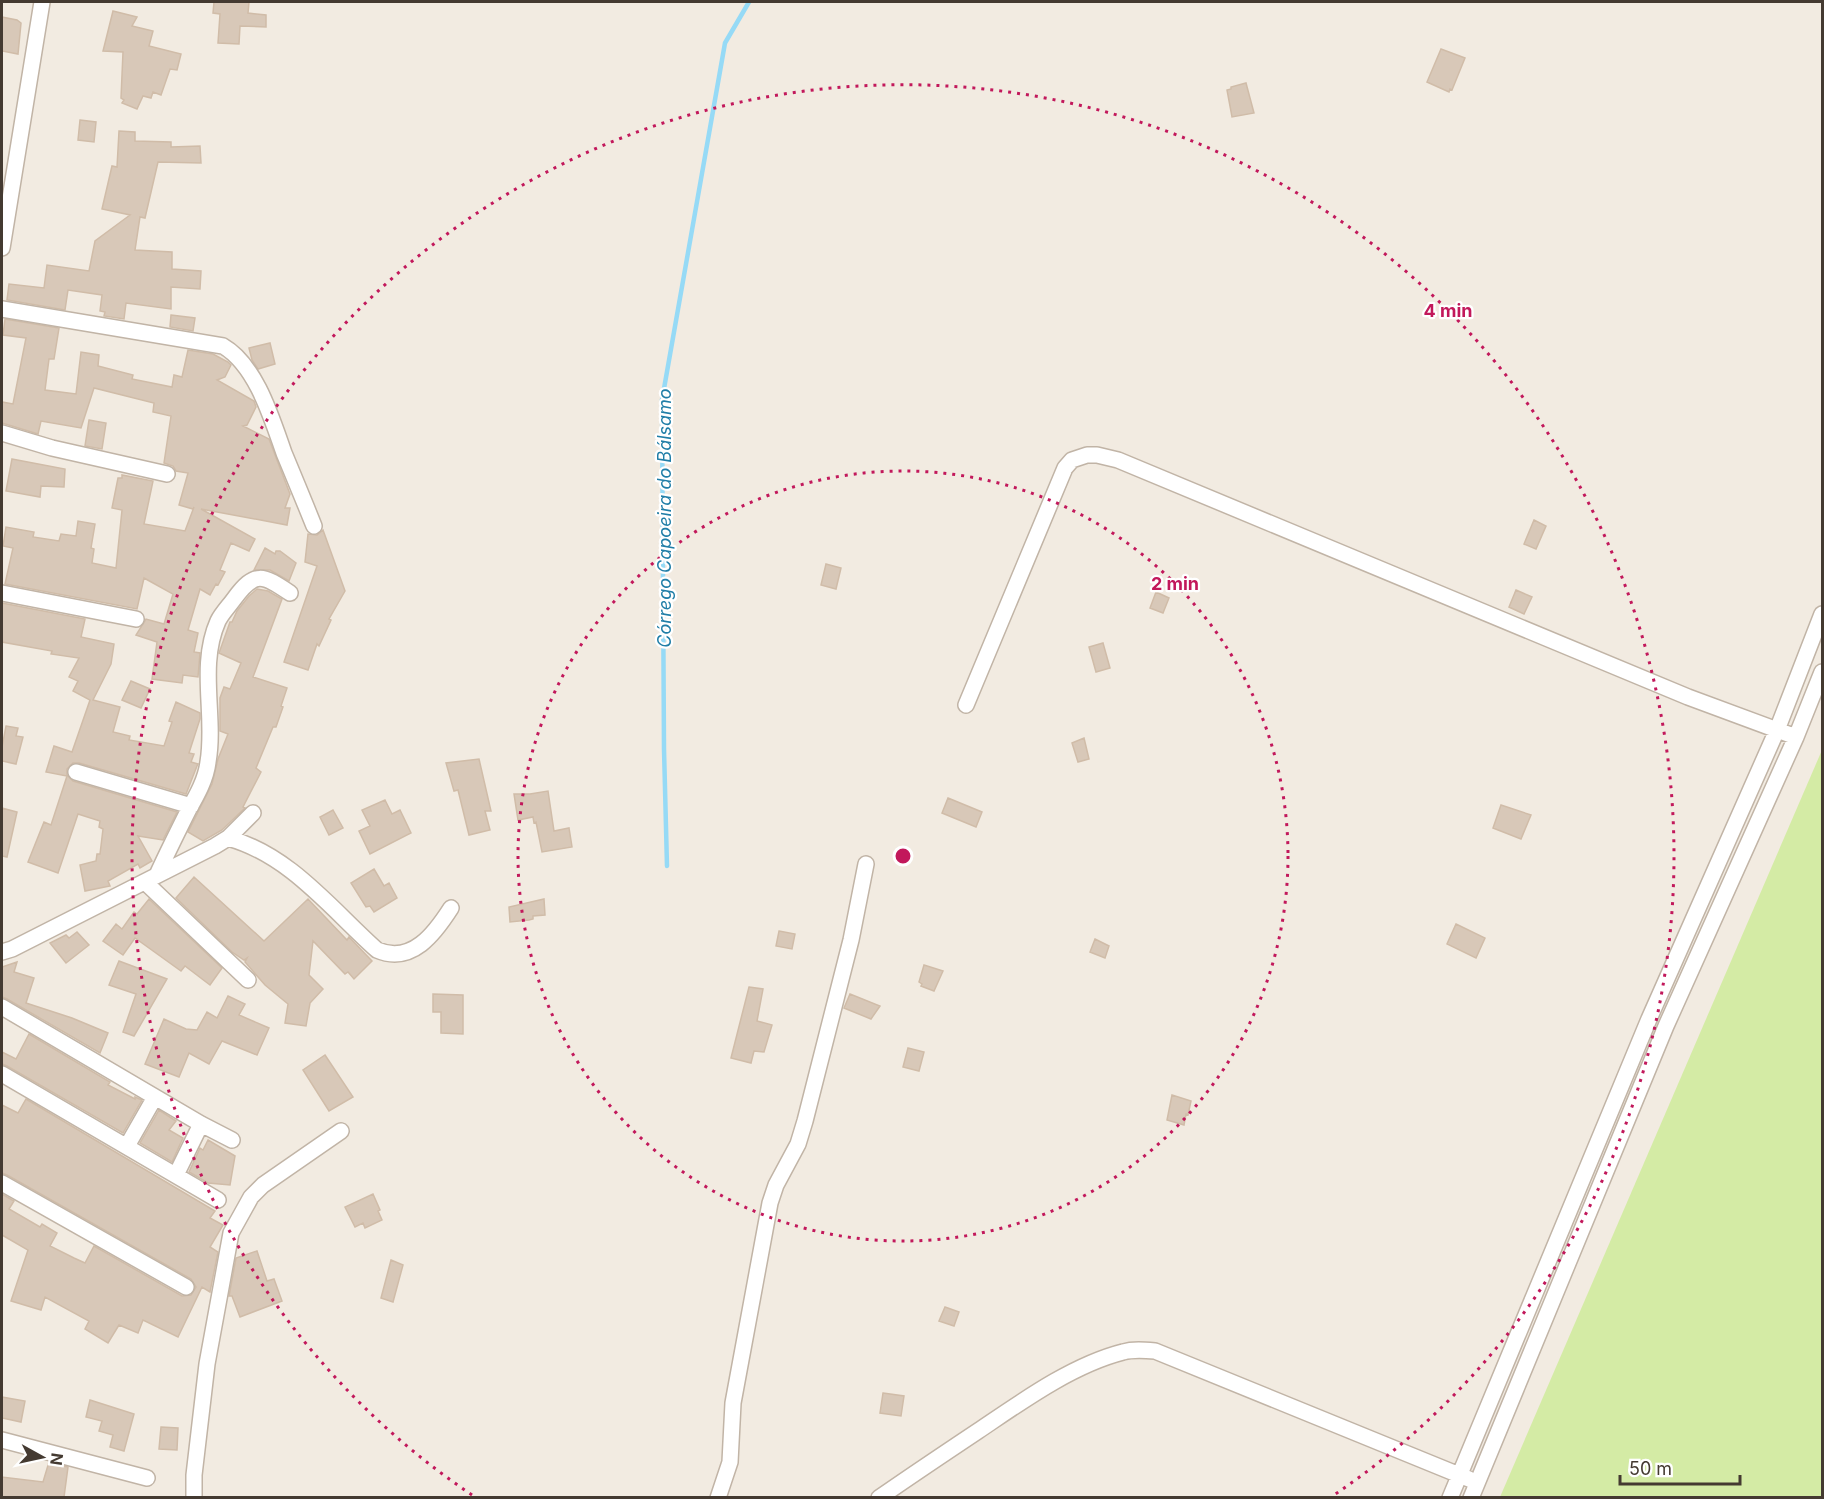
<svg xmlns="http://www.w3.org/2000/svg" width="1824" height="1499" viewBox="0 0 1824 1499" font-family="Inter,sans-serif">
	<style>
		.green { fill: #d4eba5 }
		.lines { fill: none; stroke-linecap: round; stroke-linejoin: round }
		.stream { stroke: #96daf6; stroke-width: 4.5 }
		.building { fill: #d8c8b8; stroke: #d0bca8; stroke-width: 1.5 }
		.street-casing { stroke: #c1b4a6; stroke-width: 18 }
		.street { stroke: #fff; stroke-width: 15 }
		.ring { fill: none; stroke: #c2185b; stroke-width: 3; stroke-dasharray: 3 6 }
		.labels { text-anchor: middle; stroke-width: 4.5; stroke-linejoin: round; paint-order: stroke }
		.water-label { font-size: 18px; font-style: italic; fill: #207ea7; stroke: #fff }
		.centre { fill: #c2185b; stroke: #fff; stroke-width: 3 }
		.ring-label { font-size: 18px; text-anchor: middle; font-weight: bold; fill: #c2185b; stroke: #fff; stroke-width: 4.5; stroke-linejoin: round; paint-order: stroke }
	</style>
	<rect width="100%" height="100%" fill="#f2ebe1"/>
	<!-- green -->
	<path class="green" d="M 1822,750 L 1822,1497 L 1500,1497 Z"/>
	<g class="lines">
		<!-- stream -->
		<path class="stream" d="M 667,866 L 664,749 L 662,400 L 725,43 L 749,2"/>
	</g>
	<!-- building -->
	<path class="building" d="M 214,2 L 249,2 L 248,13 L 266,15 L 266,27 L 240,26 L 239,44 L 218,43 L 220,14 L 213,13 Z
		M 113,11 L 137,17 L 132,26 L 153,31 L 149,46 L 181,54 L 177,70 L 170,69 L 161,95 L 153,92 L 151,98 L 143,96 L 137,109 L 122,103 L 124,100 L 121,98 L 123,52 L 103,51 Z
		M 2,17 L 17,20 L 21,23 L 18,54 L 2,51 Z
		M 1441,49 L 1465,58 L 1452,90 L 1450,89 L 1449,92 L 1427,82 Z
		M 1246,83 L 1254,113 L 1232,117 L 1227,90 L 1231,89 L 1231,87 Z
		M 80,120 L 96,122 L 94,142 L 78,140 Z
		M 119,131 L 135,132 L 135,141 L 171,142 L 171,147 L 200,146 L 201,163 L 158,162 L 145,218 L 140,217 L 135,250 L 172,252 L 172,269 L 201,271 L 200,289 L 171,287 L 171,309 L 126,303 L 124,319 L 104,316 L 105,312 L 100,311 L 102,295 L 68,290 L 65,310 L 7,300 L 9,284 L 44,288 L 47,265 L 89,271 L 95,241 L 130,215 L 102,209 L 112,166 L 117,167 Z
		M 171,315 L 195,318 L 193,331 L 170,327 Z
		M 5,319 L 59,328 L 54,359 L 49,359 L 45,390 L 76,394 L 81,352 L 99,355 L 98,366 L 133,375 L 132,379 L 172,387 L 174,375 L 182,377 L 188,350 L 213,354 L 228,362 L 231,365 L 225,377 L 217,380 L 254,401 L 256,407 L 247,425 L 243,426 L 269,439 L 290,494 L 285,508 L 290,508 L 287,525 L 201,509 L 255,539 L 249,551 L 231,543 L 220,570 L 225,572 L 218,585 L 216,584 L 210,595 L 200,589 L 188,630 L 198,633 L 194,652 L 200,653 L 198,677 L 183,675 L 182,683 L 152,679 L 157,642 L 136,635 L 146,619 L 164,624 L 173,594 L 144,578 L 137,609 L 5,584 L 13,548 L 3,546 L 6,527 L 34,532 L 33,537 L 59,541 L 61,534 L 76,536 L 78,521 L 95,524 L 91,548 L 94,549 L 92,563 L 116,568 L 122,510 L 112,508 L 118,478 L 122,478 L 122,475 L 153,481 L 144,524 L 185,531 L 194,507 L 193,509 L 179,505 L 188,473 L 176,471 L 173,466 L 164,463 L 171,416 L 153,412 L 154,403 L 94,388 L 81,428 L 41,421 L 38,434 L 2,423 L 2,402 L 13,404 L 26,338 L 3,335 Z
		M 270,343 L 275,364 L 258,369 L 252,360 L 249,348 Z
		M 89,420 L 106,423 L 102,449 L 85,446 Z
		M 12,459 L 65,469 L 64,487 L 41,486 L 40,497 L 6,491 Z
		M 1534,520 L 1546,526 L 1536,549 L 1524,544 Z
		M 323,530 L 345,591 L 329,619 L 331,620 L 319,646 L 317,644 L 308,670 L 284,662 L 317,566 L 305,562 L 308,534 L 317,535 Z
		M 265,548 L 275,554 L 276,551 L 280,551 L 296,563 L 289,581 L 270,570 L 254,570 Z
		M 826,564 L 841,568 L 836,589 L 821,585 Z
		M 257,589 L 268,591 L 282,599 L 253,677 L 287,688 L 281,706 L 283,707 L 276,727 L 273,727 L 256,768 L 261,772 L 243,807 L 245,808 L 222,830 L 203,841 L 188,832 L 212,784 L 218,759 L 228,734 L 220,731 L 220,698 L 224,687 L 230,689 L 241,663 L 219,653 L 230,622 L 232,622 L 237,611 L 249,596 Z
		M 1516,590 L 1532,597 L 1524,614 L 1509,607 Z
		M 1156,592 L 1169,598 L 1163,613 L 1150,608 Z
		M 2,603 L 85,619 L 81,637 L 114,644 L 111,664 L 93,700 L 120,707 L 113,732 L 130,736 L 129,740 L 164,746 L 172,722 L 169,721 L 176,702 L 200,713 L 200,719 L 189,753 L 194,754 L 191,762 L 198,764 L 197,766 L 186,794 L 79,763 L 73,763 L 67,769 L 67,775 L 73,781 L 177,812 L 163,840 L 138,836 L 152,861 L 140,868 L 138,864 L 108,881 L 110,886 L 85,891 L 80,865 L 96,861 L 97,854 L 100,854 L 103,829 L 99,827 L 100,821 L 78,814 L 58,873 L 28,862 L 44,822 L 51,825 L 67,776 L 46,772 L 54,746 L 72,752 L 90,700 L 73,691 L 78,681 L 69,677 L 79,658 L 51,654 L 52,651 L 2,642 Z
		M 1103,643 L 1110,668 L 1096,672 L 1089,647 Z
		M 131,681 L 150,689 L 141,708 L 122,700 Z
		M 6,726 L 18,728 L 16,736 L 23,737 L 16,764 L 2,761 L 2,747 Z
		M 1084,738 L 1089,759 L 1078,762 L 1072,743 Z
		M 479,759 L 491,811 L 485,811 L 490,830 L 469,835 L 458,790 L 454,791 L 446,763 Z
		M 548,791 L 554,831 L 569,828 L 572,847 L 542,852 L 536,822 L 534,823 L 533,817 L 518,820 L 514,794 L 530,794 Z
		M 948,798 L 982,812 L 976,827 L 942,813 Z
		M 385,800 L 392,814 L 400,810 L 411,833 L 370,854 L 359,831 L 370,826 L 362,810 Z
		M 1501,805 L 1531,815 L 1521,839 L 1493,828 Z
		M 2,808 L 17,812 L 7,857 L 2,856 Z
		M 333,810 L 343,828 L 329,835 L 320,817 Z
		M 374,869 L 384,886 L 389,883 L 397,898 L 374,912 L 370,906 L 366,907 L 351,883 Z
		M 194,877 L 264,941 L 308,899 L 347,940 L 349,937 L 372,961 L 354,979 L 348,972 L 345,974 L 313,941 L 309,975 L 323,989 L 310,1003 L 306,1026 L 285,1023 L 288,1004 L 265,985 L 245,962 L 247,958 L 244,960 L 232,952 L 176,898 Z
		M 149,899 L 222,968 L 210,985 L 185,966 L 181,971 L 135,938 L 123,955 L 103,941 L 116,924 L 122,929 L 134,912 L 137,914 Z
		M 544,899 L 545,915 L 533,916 L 533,919 L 529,920 L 510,922 L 509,907 Z
		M 1456,924 L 1485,938 L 1476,958 L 1447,944 Z
		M 779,931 L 795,934 L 792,949 L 776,946 Z
		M 77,932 L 89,945 L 66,963 L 50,943 L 66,935 L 69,938 Z
		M 1095,939 L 1109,946 L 1105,958 L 1090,952 Z
		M 119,961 L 167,979 L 134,1036 L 123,1032 L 136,994 L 109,985 Z
		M 17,962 L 14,972 L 34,978 L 26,1003 L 72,1018 L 108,1033 L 100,1053 L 7,999 L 2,997 L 2,967 Z
		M 924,965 L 943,971 L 934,991 L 921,986 L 922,984 L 919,982 Z
		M 749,987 L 763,989 L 757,1021 L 772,1025 L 764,1052 L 754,1051 L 751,1063 L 731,1058 Z
		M 433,994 L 463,995 L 463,1034 L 441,1033 L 441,1012 L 433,1012 Z
		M 850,994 L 880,1006 L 871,1019 L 844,1008 Z
		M 228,996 L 245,1004 L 239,1015 L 269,1028 L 257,1055 L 222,1041 L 209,1064 L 189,1053 L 179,1077 L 145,1064 L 164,1019 L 186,1029 L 197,1030 L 207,1012 L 217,1018 Z
		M 29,1034 L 110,1082 L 108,1085 L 135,1099 L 135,1097 L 142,1100 L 123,1133 L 7,1066 L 2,1064 L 2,1052 L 16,1059 Z
		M 908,1048 L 924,1052 L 919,1071 L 903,1067 Z
		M 325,1055 L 353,1097 L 329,1111 L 303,1070 Z
		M 1172,1095 L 1191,1101 L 1188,1115 L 1186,1114 L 1184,1125 L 1167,1120 Z
		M 26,1099 L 215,1211 L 210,1218 L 223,1225 L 210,1247 L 218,1252 L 210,1292 L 202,1287 L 178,1337 L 143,1320 L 138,1333 L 119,1325 L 108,1343 L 85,1329 L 89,1321 L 45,1297 L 41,1310 L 11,1301 L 28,1250 L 2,1235 L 2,1194 L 14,1201 L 9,1209 L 40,1227 L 42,1224 L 57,1233 L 50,1246 L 74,1258 L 85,1263 L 94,1246 L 182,1296 L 191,1295 L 196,1287 L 191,1279 L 7,1175 L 2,1173 L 2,1105 L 18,1113 Z
		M 159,1110 L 176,1121 L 169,1130 L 183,1138 L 172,1162 L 140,1143 Z
		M 208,1140 L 235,1156 L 230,1185 L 208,1183 L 189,1172 L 200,1148 L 203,1150 Z
		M 373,1194 L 380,1210 L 378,1211 L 382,1220 L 365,1228 L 363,1223 L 355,1227 L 345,1207 Z
		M 257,1251 L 267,1281 L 274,1279 L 282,1301 L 240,1317 L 232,1296 L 229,1296 L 236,1258 Z
		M 391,1260 L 403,1265 L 393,1302 L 381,1298 Z
		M 945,1307 L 959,1312 L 954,1326 L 939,1321 Z
		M 883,1393 L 904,1396 L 901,1416 L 880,1413 Z
		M 2,1397 L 25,1401 L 21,1422 L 2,1418 Z
		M 90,1400 L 134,1414 L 124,1451 L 110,1447 L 113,1435 L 99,1431 L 102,1421 L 86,1417 Z
		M 161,1427 L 178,1428 L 177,1450 L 159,1449 Z
		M 49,1462 L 68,1467 L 64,1497 L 2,1497 L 2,1477 L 43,1482 Z"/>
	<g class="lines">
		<!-- street casing -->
		<g class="street-casing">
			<path id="street" d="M 2,248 L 42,2
				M 2,309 L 223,346 C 256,365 272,419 284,453 C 294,477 304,501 314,526
				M 2,433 L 52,448 L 167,474
				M 2,593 L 136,619
				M 966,705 L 1065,468 L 1072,460 L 1087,455 L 1097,455 L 1118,460 L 1688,697 L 1796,737
				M 76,772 L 191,806
				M 228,838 C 290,855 331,909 377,950 C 412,965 435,933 451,908
				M 157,875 C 167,853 178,831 189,809 C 197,795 206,779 208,762 C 216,716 198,666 218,621 C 222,613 229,606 234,599 C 255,570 263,575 290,593
				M 145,882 L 248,980
				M 2,952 L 12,949 L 215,846 L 228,838 L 253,813
				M 2,1007 L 201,1124 L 232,1140
				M 2,1074 L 218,1200
				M 127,1146 L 155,1097
				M 176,1175 L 201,1124
				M 2,1183 L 186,1287
				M 2,1440 L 147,1478
				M 194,1498 L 194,1475 L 207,1364 L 231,1233 L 251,1197 L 263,1185 L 341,1131
				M 718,1498 L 730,1462 L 733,1403 L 770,1203 L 776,1185 L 798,1144 L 805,1121 L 851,940 L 866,864
				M 879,1498 C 912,1475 945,1453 978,1431 C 1021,1402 1072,1365 1123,1352 C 1133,1349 1144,1350 1155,1351 L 1469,1479
				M 1450,1498 L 1649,1019 L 1777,730 L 1822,614
				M 1471,1498 L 1666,1026 L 1796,737 L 1822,672"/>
		</g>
		<!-- street -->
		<use href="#street" class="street"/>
	</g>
	<!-- distance rings -->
	<g class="ring">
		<circle cx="903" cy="856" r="385"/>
		<path d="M472 1495A771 771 0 1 1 1334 1495"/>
	</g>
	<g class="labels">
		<!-- water labels -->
		<g class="water-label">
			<text transform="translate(665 518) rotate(-90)" y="6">Córrego Capoeira do Bálsamo</text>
		</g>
	</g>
	<circle cx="903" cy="856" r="9" class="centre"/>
	<g class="ring-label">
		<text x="1448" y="317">4 min</text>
		<text x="1175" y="590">2 min</text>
	</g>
	<!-- border -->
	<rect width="1824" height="1499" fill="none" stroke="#443a31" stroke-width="6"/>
	<!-- north arrow -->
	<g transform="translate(42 1457) rotate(98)" stroke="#ffffff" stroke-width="4.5" paint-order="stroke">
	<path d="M0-4.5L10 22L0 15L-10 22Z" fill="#443a31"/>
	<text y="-9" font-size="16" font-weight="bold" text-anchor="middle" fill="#443a31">N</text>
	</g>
	<!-- scale -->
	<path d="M1620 1475v9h120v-9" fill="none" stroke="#443a31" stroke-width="3"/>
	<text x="1629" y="1475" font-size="18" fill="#443a31" stroke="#ffffff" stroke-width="4.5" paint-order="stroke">50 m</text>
</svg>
